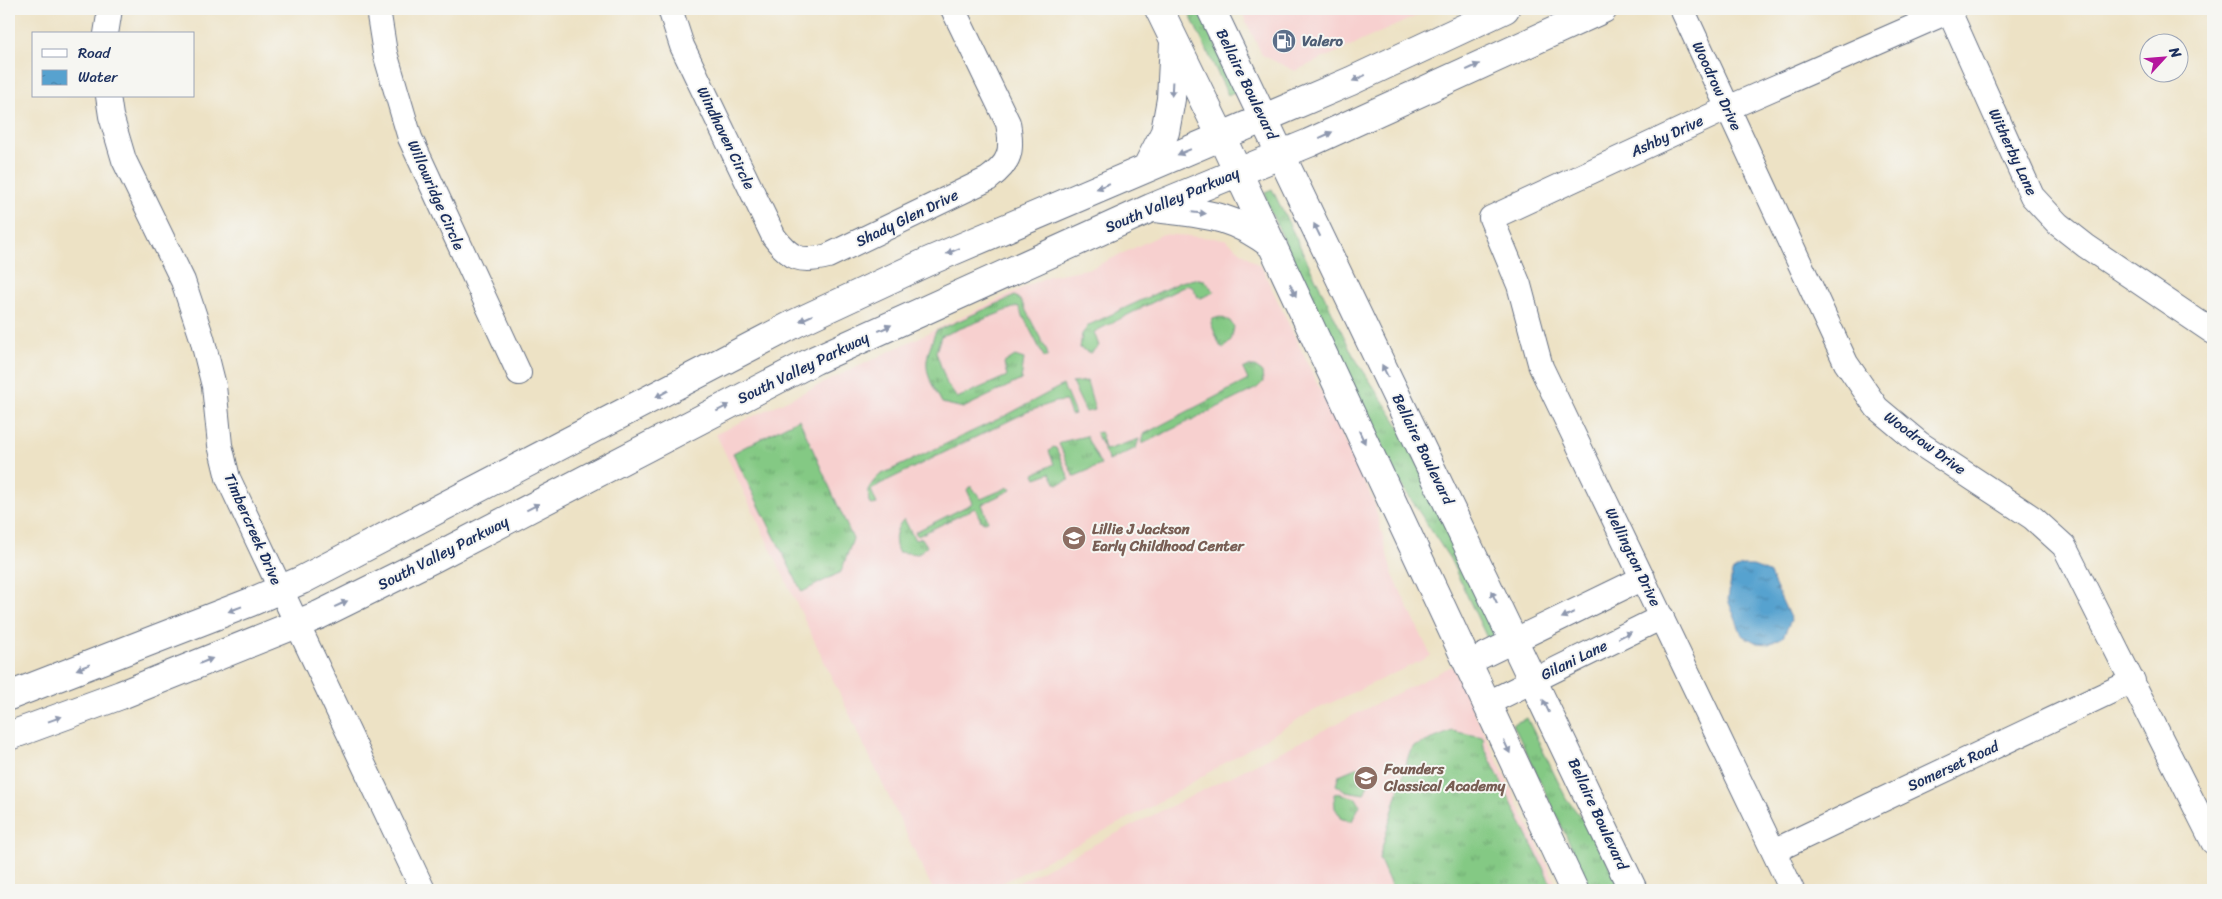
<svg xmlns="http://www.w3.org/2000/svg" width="2222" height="899" viewBox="0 0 2222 899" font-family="Sriracha,sans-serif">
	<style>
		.built { fill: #f7d0cf }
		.grass { fill: url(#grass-tufts); stroke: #507c71 }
		.water { fill: url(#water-ripples); stroke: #396896 }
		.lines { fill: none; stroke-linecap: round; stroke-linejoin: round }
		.street-casing { stroke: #646e82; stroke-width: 26 }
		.secondary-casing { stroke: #646e82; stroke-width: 30 }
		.street { stroke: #fff; stroke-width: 24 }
		.secondary { stroke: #fff; stroke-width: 28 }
		.oneway { fill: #8d97ae }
		.labels { text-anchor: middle; stroke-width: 4; stroke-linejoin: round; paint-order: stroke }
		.service-label { font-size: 15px; font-weight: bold; fill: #4e5e75; stroke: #f6f6f2; text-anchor: start }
		.street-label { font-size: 15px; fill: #1b2f5e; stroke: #f6f6f2 }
		.education-label { font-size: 15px; font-weight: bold; fill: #785e54; stroke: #f6f6f2; text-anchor: start }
	</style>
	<defs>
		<pattern id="grass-tufts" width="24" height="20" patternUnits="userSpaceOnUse" patternTransform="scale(1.25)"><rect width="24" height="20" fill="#84c984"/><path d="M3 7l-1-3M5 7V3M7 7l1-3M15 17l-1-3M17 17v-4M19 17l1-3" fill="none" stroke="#6ba46f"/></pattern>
		<pattern id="water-ripples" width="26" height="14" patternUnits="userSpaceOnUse" patternTransform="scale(1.25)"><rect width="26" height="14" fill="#57a2cf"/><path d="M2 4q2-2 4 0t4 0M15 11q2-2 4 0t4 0" fill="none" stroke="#4784ab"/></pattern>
	</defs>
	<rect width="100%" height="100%" fill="#f6f6f2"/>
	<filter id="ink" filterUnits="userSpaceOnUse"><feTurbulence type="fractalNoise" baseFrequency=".02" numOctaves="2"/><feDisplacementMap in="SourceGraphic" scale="10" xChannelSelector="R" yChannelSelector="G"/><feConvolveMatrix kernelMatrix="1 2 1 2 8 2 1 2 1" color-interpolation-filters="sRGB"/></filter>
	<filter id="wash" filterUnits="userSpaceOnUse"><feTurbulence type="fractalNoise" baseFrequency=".0096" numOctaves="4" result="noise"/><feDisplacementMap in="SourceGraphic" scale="20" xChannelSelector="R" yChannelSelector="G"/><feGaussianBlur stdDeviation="1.12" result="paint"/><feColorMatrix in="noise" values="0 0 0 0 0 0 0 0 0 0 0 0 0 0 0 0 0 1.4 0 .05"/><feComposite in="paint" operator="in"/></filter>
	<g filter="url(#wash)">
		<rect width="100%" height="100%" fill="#ede2c5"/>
		<!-- built -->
		<path class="built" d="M 1240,9 L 1432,9 L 1295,71 L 1262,55 Z
			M 1163,234 L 1225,239 L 1262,268 L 1374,502 L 1392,573 L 1431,656 L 1309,713 L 1154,805 L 989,890 L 933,890 L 716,434 L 1048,276 L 1092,268 Z
			M 1452,666 L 1559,890 L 1003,890 Z"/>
		<!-- grass -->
		<path class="grass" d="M 1187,9 L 1199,9 L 1237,91 L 1228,95 Z
			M 1272,189 L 1353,355 L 1403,432 L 1498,634 L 1487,638 L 1450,559 L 1399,481 L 1267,204 L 1265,192 Z
			M 1195,279 L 1205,280 L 1214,292 L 1201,298 L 1198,297 L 1192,286 L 1187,285 L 1094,332 L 1099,346 L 1090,353 L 1080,348 L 1082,334 L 1089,325 L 1180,282 Z
			M 1015,296 L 1021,301 L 1047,351 L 1047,357 L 1044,357 L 1018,306 L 941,336 L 936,352 L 947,384 L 957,398 L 1007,376 L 1004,363 L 1015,356 L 1024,359 L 1021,380 L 963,408 L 942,403 C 924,371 922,365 936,331 Z
			M 1220,317 L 1230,321 L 1234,327 L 1231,341 L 1224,348 L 1220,346 L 1211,323 L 1213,319 Z
			M 1249,366 L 1255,367 L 1262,372 L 1263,382 L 1257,388 L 1142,444 L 1144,434 L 1248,380 L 1243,369 Z
			M 1087,381 L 1095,410 L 1086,412 L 1072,383 Z
			M 1063,385 L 1075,414 L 1071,415 L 1066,401 L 1055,402 L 1027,412 L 880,484 L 871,490 L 877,504 L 872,505 L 869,503 C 867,489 870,484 880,475 L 1007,415 Z
			M 799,419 L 853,539 L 841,572 L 802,592 L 733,453 Z
			M 1100,432 L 1102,435 L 1103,446 L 1106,450 L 1139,439 L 1136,448 L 1109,461 L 1096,433 Z
			M 1086,436 L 1101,465 L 1075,476 L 1073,475 L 1059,444 L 1061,442 Z
			M 1053,447 L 1056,448 L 1069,478 L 1069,480 L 1059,484 L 1055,483 L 1050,473 L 1036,478 L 1034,474 L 1054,464 L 1049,451 Z
			M 969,487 L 972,487 L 981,499 L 1009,487 L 1011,490 L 982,504 L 988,521 L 985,522 L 981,521 L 975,508 L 918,536 L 916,534 L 915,532 L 973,503 L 967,490 Z
			M 904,519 L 915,540 L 922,538 L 927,546 L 918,554 L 898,552 C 893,540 895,528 904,519 Z
			M 1527,718 L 1566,798 L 1596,837 L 1622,890 L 1592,890 L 1513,724 Z
			M 1452,731 L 1483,737 L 1484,747 L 1554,890 L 1393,890 L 1379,858 L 1409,754 L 1413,747 Z
			M 1358,767 L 1370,772 L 1369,782 L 1364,794 L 1346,791 L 1336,785 L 1339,775 Z
			M 1339,793 L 1356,798 L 1360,805 L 1352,821 L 1342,819 L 1335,808 L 1334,794 Z"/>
		<!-- water -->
		<path class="water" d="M 1741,566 L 1753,566 L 1769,572 L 1791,620 L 1783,637 L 1769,644 L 1757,643 L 1742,635 L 1728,600 L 1732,572 Z"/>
	</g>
	<g filter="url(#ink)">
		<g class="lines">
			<!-- street casing -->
			<g class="street-casing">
				<path id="street" d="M 378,9 L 385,53 L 410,138 L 519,373
					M 670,9 L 682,46 L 774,237 C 791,259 800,263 828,256 L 988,179 C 1011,162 1013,151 1008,123 L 953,9
					M 1682,9 L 1846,363 L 1877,408 L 1919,443 L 2033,518 L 2064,546 L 2213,842
					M 1949,11 L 2032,196 L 2058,224 L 2086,246 L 2213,332
					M 106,34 L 110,9
					M 108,96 L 111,116 L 124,160 L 183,281 L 202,338 L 214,386 L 220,445 L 228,478 L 423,890
					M 1468,663 L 1643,578
					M 1486,704 L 1662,617
					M 1774,851 L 2133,681
					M 1792,890 L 1541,367 L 1519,285 L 1491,218 L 1728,108 L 1954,9"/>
			</g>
			<!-- secondary casing -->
			<g class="secondary-casing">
				<path id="secondary" d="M 1159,9 L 1221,136 L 1574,890
					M 1211,9 L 1633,890
					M 1147,167 L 1165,132 L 1171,99 L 1174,42
					M 1155,208 C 1204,214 1232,214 1273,246
					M 9,696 L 251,602 L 302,580 L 796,323 L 927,262 L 1351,81 L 1505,9
					M 9,736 L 121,695 L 319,615 L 434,558 L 815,360 L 1151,208 L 1309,143 L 1603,9"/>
			</g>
			<!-- street -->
			<use href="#street" class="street"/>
			<!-- secondary -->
			<use href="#secondary" class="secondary"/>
		</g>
		<!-- one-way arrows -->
		<defs><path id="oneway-solid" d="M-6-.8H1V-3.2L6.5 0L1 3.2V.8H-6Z" transform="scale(1.25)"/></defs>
		<g class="oneway">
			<use href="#oneway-solid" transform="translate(1473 67) rotate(-25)"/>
			<use href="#oneway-solid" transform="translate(1359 78) rotate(155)"/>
			<use href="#oneway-solid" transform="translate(1172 89) rotate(93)"/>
			<use href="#oneway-solid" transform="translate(1326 135) rotate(-25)"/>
			<use href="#oneway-solid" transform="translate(1184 152) rotate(157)"/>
			<use href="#oneway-solid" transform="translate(1103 186) rotate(157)"/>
			<use href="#oneway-solid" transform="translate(1199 213) rotate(6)"/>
			<use href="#oneway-solid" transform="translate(1317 230) rotate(-116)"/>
			<use href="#oneway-solid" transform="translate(953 251) rotate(157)"/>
			<use href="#oneway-solid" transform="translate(1293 290) rotate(65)"/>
			<use href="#oneway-solid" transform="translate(806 318) rotate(155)"/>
			<use href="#oneway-solid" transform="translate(885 328) rotate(-25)"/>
			<use href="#oneway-solid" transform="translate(1385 371) rotate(-116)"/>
			<use href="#oneway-solid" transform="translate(662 394) rotate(152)"/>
			<use href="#oneway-solid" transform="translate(723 408) rotate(-27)"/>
			<use href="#oneway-solid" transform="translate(1362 437) rotate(65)"/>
			<use href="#oneway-solid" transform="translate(533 507) rotate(-27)"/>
			<use href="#oneway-solid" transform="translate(1494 597) rotate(-116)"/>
			<use href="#oneway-solid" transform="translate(341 604) rotate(-25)"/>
			<use href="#oneway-solid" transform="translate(235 609) rotate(159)"/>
			<use href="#oneway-solid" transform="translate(1568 615) rotate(154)"/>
			<use href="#oneway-solid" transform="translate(1625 635) rotate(-26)"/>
			<use href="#oneway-solid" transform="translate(206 661) rotate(-22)"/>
			<use href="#oneway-solid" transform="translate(83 667) rotate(159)"/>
			<use href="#oneway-solid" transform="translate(1546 706) rotate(-115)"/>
			<use href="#oneway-solid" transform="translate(55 719) rotate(-20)"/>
			<use href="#oneway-solid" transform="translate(1507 747) rotate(65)"/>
		</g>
	</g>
	<!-- icons -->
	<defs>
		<g id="fuel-disc" transform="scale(1.25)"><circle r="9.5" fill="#5c6f8a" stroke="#f6f6f2"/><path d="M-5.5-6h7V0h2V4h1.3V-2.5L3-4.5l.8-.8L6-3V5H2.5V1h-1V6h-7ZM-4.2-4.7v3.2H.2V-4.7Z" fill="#fff"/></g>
		<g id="school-disc" transform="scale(1.25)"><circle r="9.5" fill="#8d6e63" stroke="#f6f6f2"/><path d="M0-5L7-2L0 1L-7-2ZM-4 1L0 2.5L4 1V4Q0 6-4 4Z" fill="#fff"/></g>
	</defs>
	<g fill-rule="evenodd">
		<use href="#fuel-disc" x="1284" y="41"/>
		<use href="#school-disc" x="1074" y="538"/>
		<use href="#school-disc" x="1366" y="778"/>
	</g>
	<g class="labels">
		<!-- service labels -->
		<g class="service-label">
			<text x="1302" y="46">Valero</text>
		</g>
		<!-- street labels -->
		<g class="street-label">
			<text transform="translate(1247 84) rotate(64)" y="5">Bellaire Boulevard</text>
			<text transform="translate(1717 86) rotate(65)" y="5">Woodrow Drive</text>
			<text transform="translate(1667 136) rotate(-25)" y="5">Ashby Drive</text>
			<text transform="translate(726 138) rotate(64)" y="5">Windhaven Circle</text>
			<text transform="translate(2013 152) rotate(65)" y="5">Witherby Lane</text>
			<text transform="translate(436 195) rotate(66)" y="5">Willowridge Circle</text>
			<text transform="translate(1172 200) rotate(-23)" y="5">South Valley Parkway</text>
			<text transform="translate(907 218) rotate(-26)" y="5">Shady Glen Drive</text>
			<text transform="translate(803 368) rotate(-26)" y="5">South Valley Parkway</text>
			<text transform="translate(1925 443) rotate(36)" y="5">Woodrow Drive</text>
			<text transform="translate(1423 449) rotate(64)" y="5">Bellaire Boulevard</text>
			<text transform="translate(253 529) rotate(66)" y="5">Timbercreek Drive</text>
			<text transform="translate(443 553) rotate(-27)" y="5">South Valley Parkway</text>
			<text transform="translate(1633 557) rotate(64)" y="5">Wellington Drive</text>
			<text transform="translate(1574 660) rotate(-26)" y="5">Gilani Lane</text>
			<text transform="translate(1953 766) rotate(-25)" y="5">Somerset Road</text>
			<text transform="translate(1598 814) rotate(65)" y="5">Bellaire Boulevard</text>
		</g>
		<!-- education labels -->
		<g class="education-label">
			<text x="1092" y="534">Lillie J Jackson<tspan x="1092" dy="17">Early Childhood Center</tspan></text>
			<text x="1384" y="774">Founders<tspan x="1384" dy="17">Classical Academy</tspan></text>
		</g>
	</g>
	<!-- margin -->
	<rect width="2222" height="899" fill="none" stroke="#f6f6f2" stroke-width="30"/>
	<!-- legend -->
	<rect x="32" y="32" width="162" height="65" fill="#f6f6f2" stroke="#9ea6b7"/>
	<rect x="42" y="49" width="25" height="8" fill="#ffffff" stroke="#9ea6b7"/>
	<text x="78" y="58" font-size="15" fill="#1b2f5e">Road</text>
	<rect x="42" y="70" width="25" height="15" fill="url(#water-ripples)" stroke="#9ea6b7"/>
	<text x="78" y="82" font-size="15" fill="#1b2f5e">Water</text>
	<!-- north arrow -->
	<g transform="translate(2164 58) rotate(64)"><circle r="24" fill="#f6f6f2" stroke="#9ea6b7"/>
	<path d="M0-4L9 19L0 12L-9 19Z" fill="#b5179e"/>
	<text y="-8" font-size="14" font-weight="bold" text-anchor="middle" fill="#1b2f5e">N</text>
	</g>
</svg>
